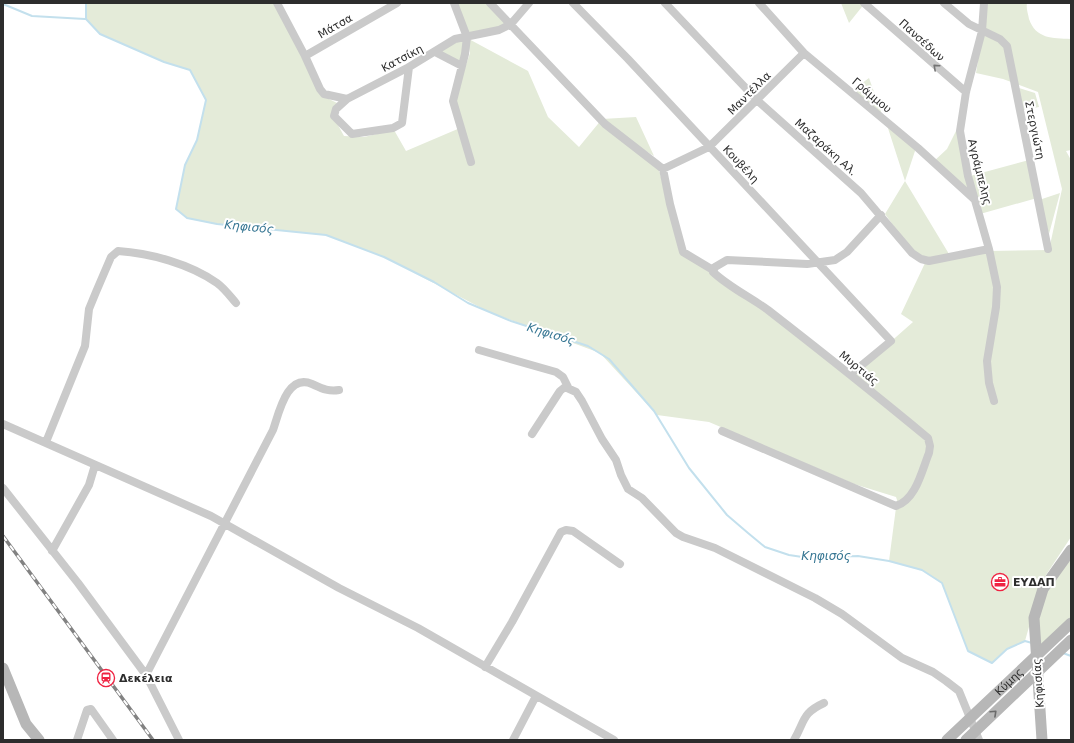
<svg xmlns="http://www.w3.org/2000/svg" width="1074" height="743" viewBox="0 0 1074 743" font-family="'DejaVu Sans',sans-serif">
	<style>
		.green { fill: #e4ebd9 }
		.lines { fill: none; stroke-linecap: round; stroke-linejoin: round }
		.stream { stroke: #c3e0ed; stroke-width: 2 }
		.street { stroke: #cacaca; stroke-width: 8 }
		.secondary { stroke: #b7b7b7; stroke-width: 11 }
		.rail-casing { stroke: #828282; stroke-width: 3.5 }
		.rail { stroke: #fff; stroke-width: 2; stroke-dasharray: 6; stroke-linecap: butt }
		.secondary-bridge { stroke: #b7b7b7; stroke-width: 11 }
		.oneway { stroke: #747474 }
		.oneway2 { stroke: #6b6b6b }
		.labels { text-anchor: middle; stroke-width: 4; stroke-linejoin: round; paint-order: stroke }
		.street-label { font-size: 11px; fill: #2d2d2d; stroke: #fff }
		.poi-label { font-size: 11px; font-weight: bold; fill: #2d2d2d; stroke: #fff; text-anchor: start }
		.water-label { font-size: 12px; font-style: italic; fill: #367693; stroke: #fff }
	</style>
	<rect width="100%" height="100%" fill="#fff"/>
	<!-- green -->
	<path class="green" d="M 86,3 L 277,3 L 321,95 L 337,103 L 333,116 L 344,136 L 364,137 L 394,130 L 406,151 L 460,128 L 455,92 L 466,65 L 470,53 L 467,38 L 460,64 L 436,52 L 467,37 L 457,3 L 490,3 L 511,24 L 467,38 L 528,71 L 548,117 L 579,147 L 602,119 L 636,117 L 654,156 L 631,142 L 659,170 L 681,252 L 853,375 L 913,322 L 901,314 L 925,263 L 989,251 L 1049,250 L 1062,189 L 1038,92 L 1003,79 L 976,73 L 987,3 L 1027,3 C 1026,9 1028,13 1029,19 C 1036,39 1052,38 1071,39 L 1071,150 L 1066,151 L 1071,160 L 1071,537 L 1042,581 L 1025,641 L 1007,649 L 992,663 L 968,651 L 942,583 L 922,570 L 889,561 L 897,500 L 896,497 L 854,484 L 709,422 L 657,415 L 600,353 L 489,312 L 384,257 L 326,235 L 217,224 L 187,218 L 176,209 L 185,165 L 197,140 L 206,100 L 190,70 L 164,62 L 100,34 L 86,19 Z
		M 841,3 L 865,3 L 849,23 Z
		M 869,78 L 884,120 L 850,92 Z
		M 1019,88 L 1035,93 L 1039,107 L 1023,110 Z
		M 886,122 L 916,148 L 905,181 L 949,254 C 940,256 929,261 921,256 C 906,247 895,227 885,214 L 905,181 Z
		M 960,123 L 970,176 L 1029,160 L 1037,198 L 980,214 L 975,198 L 933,162 L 947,149 Z
		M 1060,193 L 1049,234 L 1039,200 Z
		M 1071,556 L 1071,617 L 1036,650 L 1036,627 L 1042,600 Z"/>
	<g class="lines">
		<!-- stream -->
		<path class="stream" d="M 86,3 L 86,19 L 100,34 L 164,62 L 190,70 L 206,100 L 197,140 L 185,165 L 176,209 L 187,218 L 217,224 L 326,235 L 384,257 L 434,282 L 468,303 L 511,321 L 588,346 L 609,359 L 654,411 L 689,468 L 727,515 L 748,533 L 765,547 L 789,555 L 809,558 L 858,556 L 889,561 L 922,570 L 942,583 L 968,651 L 992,663 L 1007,649 L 1025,641 L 1032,643
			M 3,4 L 32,16 L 85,19
			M 1063,653 L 1071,656"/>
		<!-- street -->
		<path class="street" d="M 277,3 L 305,56 L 320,89 L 324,94 L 347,99 L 336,109 L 334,116 L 352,134 L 393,128 L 402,123 L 409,67
			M 454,3 L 467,37 L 465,54 L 453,101 L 471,162
			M 490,3 L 605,124 L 663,169 L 709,147 L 804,53
			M 573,3 L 628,59 L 891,341 L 851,374
			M 665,3 L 758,101 L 861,193 L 912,253 L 921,259 L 929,261 L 989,249
			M 759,3 L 804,53 L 918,148 L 974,199
			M 864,3 L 966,92
			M 944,3 L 969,24 L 1000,39 L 1007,46 L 1048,249
			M 984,3 L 982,31 L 966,92 L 960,131 L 968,176 L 989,249 L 997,287 L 996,307 L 987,361 L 989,383 L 994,401
			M 435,52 L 462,66
			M 305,56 L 397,3
			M 347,99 L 409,67 L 455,39 L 499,30 L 511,24 L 529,3
			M 663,169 L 670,204 L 683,252 L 713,270
			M 479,350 L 556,372 L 563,377 L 568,387
			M 3,424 L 211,516 L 339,588 L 418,628 L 614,740
			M 722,431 L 896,506 C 916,500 922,470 929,453 L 930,446 L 928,438 C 875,394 822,352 768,310 C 750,297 729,287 713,272 L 715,267 L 727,260 L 807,264 L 835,260 L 847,252 L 881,215
			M 532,434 L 560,391 L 565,387 L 576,392 L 582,401 L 602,439 L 616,460 L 621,475 L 628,489 L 642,498 L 676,533 L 683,537 L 715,548 L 815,598 L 842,614 L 902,658 L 933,672 L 946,681 L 959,691 L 979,740
			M 46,442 L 85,346 L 89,309 L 96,292 L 111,257 L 118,251 C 150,253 190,264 217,283 C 224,288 230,296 236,303
			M 3,488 L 78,583 L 146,675 L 179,740
			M 52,551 L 89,485 L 95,465
			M 485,667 L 512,622 L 561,532 L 566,530 L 573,531 L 620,564
			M 146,675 L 273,430 C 279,413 287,373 312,384 C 321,388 328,392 339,390
			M 77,740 L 87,710 L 91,709 L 113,740
			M 513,740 L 536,696
			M 794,740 C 805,721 802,713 824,703"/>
		<!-- secondary -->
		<path class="secondary" d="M 3,668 L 26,724 L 39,740
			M 1042,740 L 1034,618 L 1043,589 L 1071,550"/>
		<!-- rail casing -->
		<g class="rail-casing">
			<path id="rail" d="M 3,536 L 153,740"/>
		</g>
		<!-- rail -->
		<use href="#rail" class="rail"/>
		<!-- secondary-bridge -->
		<g class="secondary-bridge">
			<path id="s1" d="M 947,740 L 1071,623"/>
			<path d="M 966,740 L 1071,640"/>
		</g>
	</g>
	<!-- one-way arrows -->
	<defs><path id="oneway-chevron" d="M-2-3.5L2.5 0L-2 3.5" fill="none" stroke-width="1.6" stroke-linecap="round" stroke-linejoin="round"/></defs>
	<use class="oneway" href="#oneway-chevron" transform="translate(936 67) rotate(-138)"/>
	<use class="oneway2" href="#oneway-chevron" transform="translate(994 713) rotate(-43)"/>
	<!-- icons -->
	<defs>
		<g id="office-ring" transform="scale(0.9)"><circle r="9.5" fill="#fff" stroke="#ef2342" stroke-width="1.5"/><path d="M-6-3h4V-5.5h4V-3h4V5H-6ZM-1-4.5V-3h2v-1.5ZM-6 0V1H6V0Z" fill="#ef2342"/></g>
		<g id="station-ring" transform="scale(0.9)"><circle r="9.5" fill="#fff" stroke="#ef2342" stroke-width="1.5"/><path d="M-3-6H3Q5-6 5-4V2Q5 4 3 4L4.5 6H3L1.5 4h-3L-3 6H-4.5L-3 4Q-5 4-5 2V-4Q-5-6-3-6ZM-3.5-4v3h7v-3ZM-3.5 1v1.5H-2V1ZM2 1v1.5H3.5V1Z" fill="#ef2342"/></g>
	</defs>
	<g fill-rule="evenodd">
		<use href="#office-ring" x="1000" y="582"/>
		<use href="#station-ring" x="106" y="678"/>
	</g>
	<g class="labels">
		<!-- street labels -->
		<g class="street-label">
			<text transform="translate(335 26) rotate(-30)" y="4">Μάτσα</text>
			<text transform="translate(922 40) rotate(42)" y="4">Πανσέδων</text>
			<text transform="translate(402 58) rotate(-28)" y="4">Κατσίκη</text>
			<text transform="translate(749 93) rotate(-45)" y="4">Μαντέλλα</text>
			<text transform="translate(872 95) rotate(40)" y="4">Γράμμου</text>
			<text transform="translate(1035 130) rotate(78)" y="4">Στεργιώτη</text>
			<text transform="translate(826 147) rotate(42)" y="4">Μαζαράκη Αλ.</text>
			<text transform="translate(741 164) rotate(47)" y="4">Κουβέλη</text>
			<text transform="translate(980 172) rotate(76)" y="4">Αγράμπελης</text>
			<text transform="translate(859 368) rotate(39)" y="4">Μυρτιάς</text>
			<text dy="4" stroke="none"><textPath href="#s1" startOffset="85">Κύμης</textPath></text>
			<text transform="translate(1038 683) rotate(-94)" y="4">Κηφισίας</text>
		</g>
		<!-- poi labels -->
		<g class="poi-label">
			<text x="1013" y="586">ΕΥΔΑΠ</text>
			<text x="119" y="682">Δεκέλεια</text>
		</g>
		<!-- water labels -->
		<g class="water-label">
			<text transform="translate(249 227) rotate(6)" y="4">Κηφισός</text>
			<text transform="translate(551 334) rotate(17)" y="4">Κηφισός</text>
			<text x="826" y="560">Κηφισός</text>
		</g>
	</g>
	<!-- border -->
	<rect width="1074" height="743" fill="none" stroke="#2d2d2d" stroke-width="8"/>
</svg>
